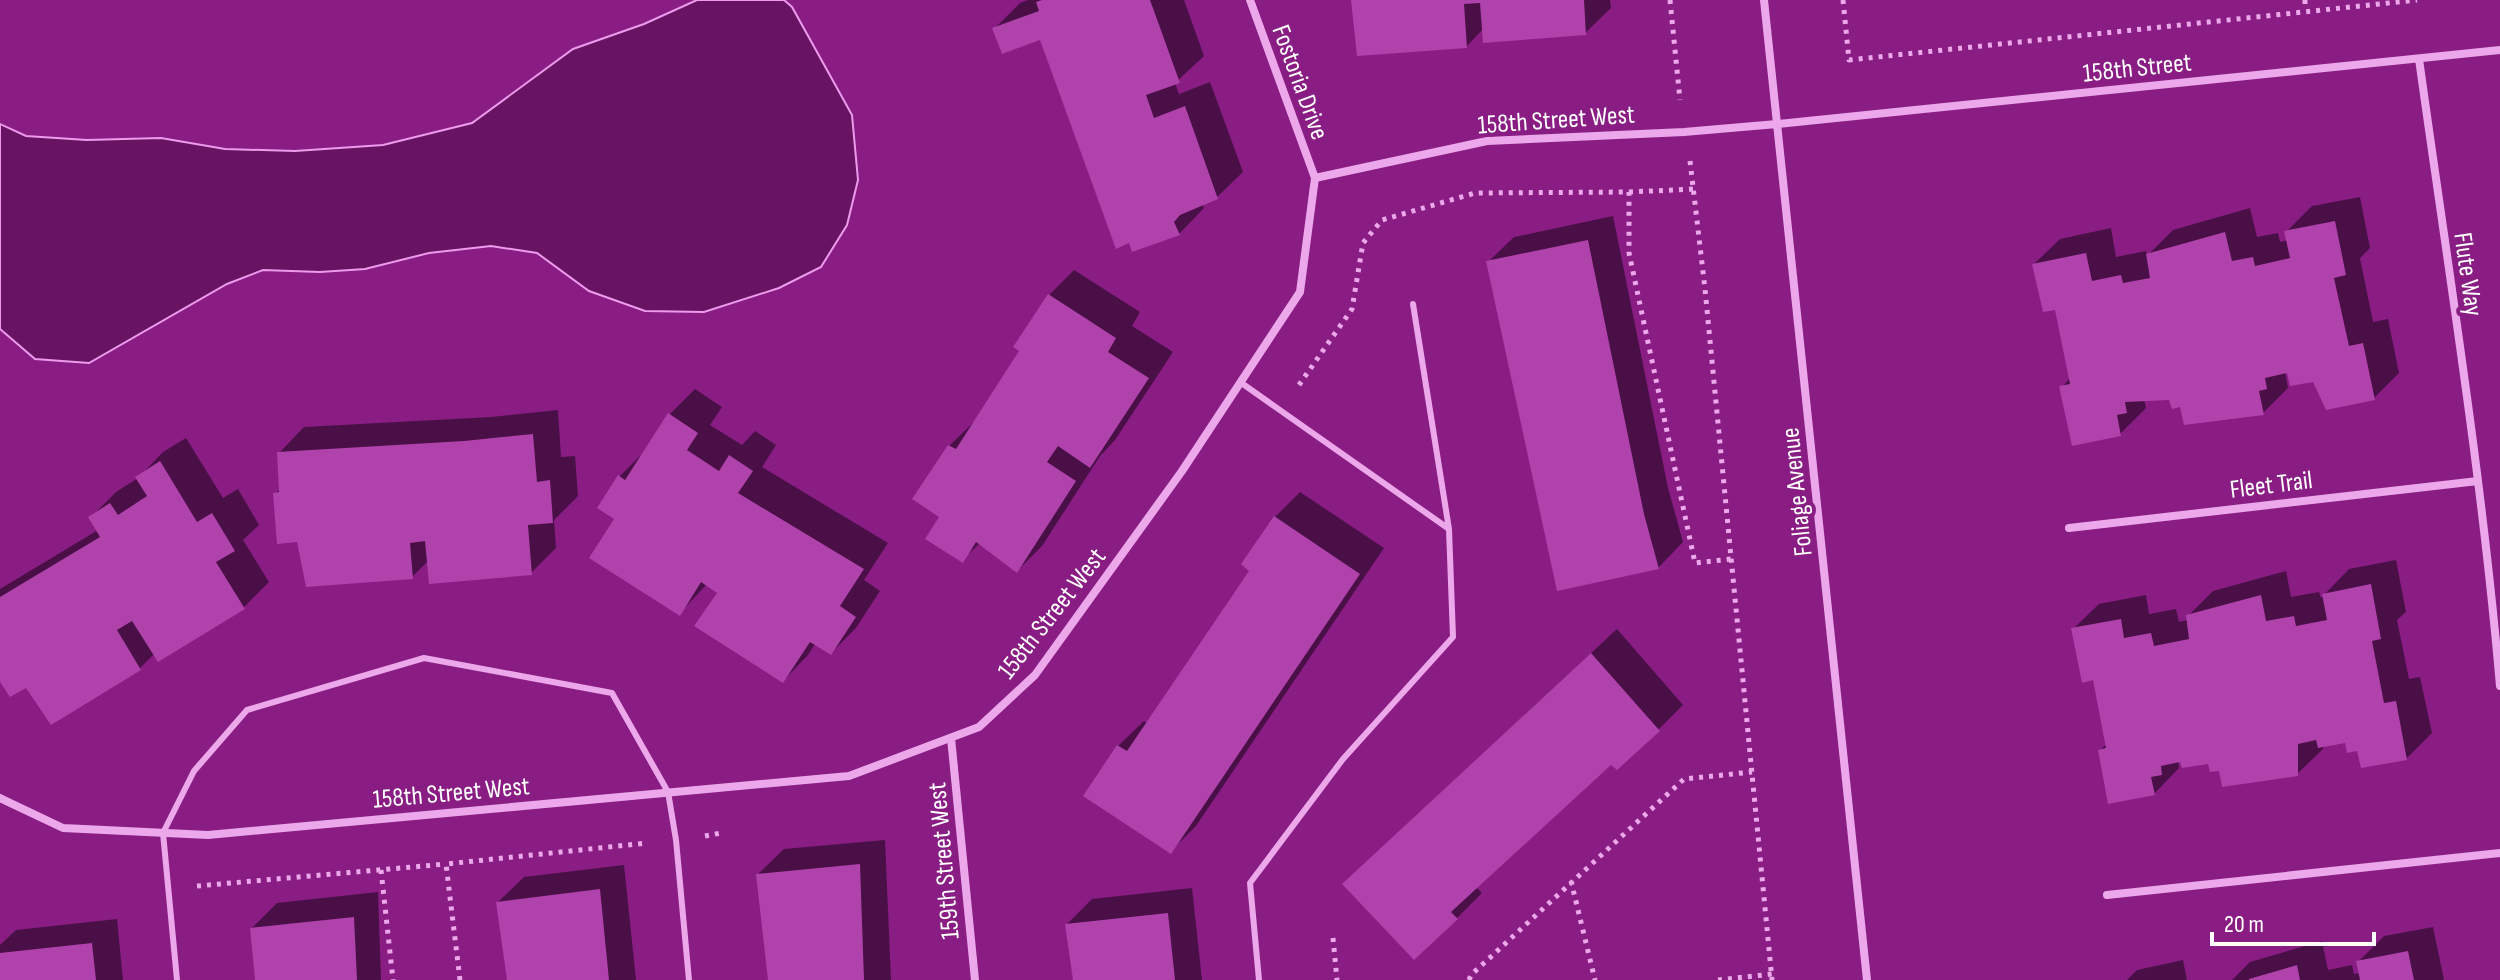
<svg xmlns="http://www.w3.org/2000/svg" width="2500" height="980" viewBox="0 0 2500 980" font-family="'Sofia Sans Condensed',sans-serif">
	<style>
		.water { fill: #681463; stroke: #ed9bec; stroke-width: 2 }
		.shadow { fill: #0007 }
		.building { fill: #b042ac }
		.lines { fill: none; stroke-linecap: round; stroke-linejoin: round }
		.path { stroke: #eca8ea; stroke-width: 5; stroke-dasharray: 4 6; stroke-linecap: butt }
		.service { stroke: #eca8ea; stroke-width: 6 }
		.minor { stroke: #eca8ea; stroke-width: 8 }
		.labels { text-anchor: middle; stroke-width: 8; stroke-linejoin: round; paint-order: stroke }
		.street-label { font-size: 26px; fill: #fff; stroke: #891d84 }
	</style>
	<rect width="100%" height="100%" fill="#891d84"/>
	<!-- water -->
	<path class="water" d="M 697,0 L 784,0 L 792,7 L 852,115 L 858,180 L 847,225 L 821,267 L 779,288 L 704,312 L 645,311 L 589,291 L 537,253 L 491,246 L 429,253 L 365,269 L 320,272 L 263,270 L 227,284 L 89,363 L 35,359 L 0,329 L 0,124 L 26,136 L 87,140 L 161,138 L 225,149 L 295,151 L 383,145 L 472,123 L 573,49 L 644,24 Z"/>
	<!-- shadow -->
	<path class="shadow" d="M 1028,0 L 1184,0 L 1204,56 L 1175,83 L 1179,94 L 1210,82 L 1243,172 L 1217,197 L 1202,204 L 1204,208 L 1179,234 L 1041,37 L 995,28 L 1020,3 Z
		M 1353,0 L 1610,0 L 1611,8 L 1585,33 L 1484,28 L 1467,46 Z
		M 2360,197 L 2370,248 L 2360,258 L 2373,322 L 2388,319 L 2399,373 L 2374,398 L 2289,370 L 2285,371 L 2288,388 L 2263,413 L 2182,404 L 2171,398 L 2144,399 L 2146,408 L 2120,434 L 2062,387 L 2071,377 L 2057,308 L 2034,264 L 2060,239 L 2111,228 L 2116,257 L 2146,251 L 2147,256 L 2173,230 L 2250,208 L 2257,237 L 2278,233 L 2280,242 L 2288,240 L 2286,232 L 2312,206 Z
		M 1613,216 L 1668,488 L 1683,542 L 1658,568 L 1488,262 L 1514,237 Z
		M 1074,270 L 1140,312 L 1132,326 L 1173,352 L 1115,440 L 1100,456 L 1042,546 L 1017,571 L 980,543 L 962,560 L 941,517 L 949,446 L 975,421 L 1022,350 L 1049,295 Z
		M 695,389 L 722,407 L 710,425 L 742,445 L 755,431 L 776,445 L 762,467 L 888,543 L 864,580 L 880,591 L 856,628 L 831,653 L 815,644 L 808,655 L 783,681 L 720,593 L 707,584 L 679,614 L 616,518 L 600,507 L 620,476 L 645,451 L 669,415 Z
		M 558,410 L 561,457 L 575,456 L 578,496 L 554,520 L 556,548 L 531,573 L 429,560 L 412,577 L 299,540 L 275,494 L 281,488 L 279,453 L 304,427 L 491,417 Z
		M 186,438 L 223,498 L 238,489 L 259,525 L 243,540 L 269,582 L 243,608 L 155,653 L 140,668 L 26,686 L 0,678 L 0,589 L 98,530 L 91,517 L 116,492 L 138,478 L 163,452 Z
		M 1300,492 L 1384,548 L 1196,826 L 1171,851 L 1118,746 L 1144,721 L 1148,724 L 1252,570 L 1243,564 L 1275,517 Z
		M 2396,560 L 2406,612 L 2397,620 L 2409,679 L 2420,677 L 2432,733 L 2407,758 L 2359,748 L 2347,740 L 2323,745 L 2323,749 L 2297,774 L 2220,769 L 2210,761 L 2182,760 L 2178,760 L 2179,768 L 2154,794 L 2100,750 L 2107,744 L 2094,678 L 2073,629 L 2099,604 L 2146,595 L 2149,614 L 2176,609 L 2179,622 L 2188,620 L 2188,616 L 2213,591 L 2286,571 L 2291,597 L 2319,592 L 2321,598 L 2349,569 Z
		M 1617,629 L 1683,705 L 1658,730 L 1611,762 L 1476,887 L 1482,893 L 1457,918 L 1370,859 Z
		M 885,840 L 891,980 L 770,980 L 758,874 L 784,849 Z
		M 624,865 L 636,980 L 510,980 L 498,902 L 524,877 Z
		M 1192,888 L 1202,980 L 1075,980 L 1067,924 L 1092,899 Z
		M 378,892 L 381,980 L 257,980 L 252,928 L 277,903 Z
		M 117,919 L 123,980 L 0,980 L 0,945 L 16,930 Z
		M 2433,927 L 2444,980 L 2232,980 L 2250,962 L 2322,941 L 2328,970 L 2352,965 L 2354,974 L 2361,973 L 2358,962 L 2384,936 Z
		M 2183,960 L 2187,980 L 2127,980 L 2137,970 Z"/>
	<!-- building -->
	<path class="building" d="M 1042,0 L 1150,0 L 1180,83 L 1146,95 L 1154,118 L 1185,106 L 1218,199 L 1180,215 L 1174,222 L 1180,235 L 1132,252 L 1129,243 L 1116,249 L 1040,40 L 1002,54 L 992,28 L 1039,11 L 1036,2 Z
		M 1351,0 L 1584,0 L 1586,35 L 1483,43 L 1480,3 L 1464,4 L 1467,48 L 1357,56 Z
		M 2335,221 L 2346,275 L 2334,278 L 2349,346 L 2363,343 L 2375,400 L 2326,410 L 2313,382 L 2290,386 L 2287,373 L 2265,378 L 2267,389 L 2259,391 L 2264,415 L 2184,425 L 2180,407 L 2172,409 L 2169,400 L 2125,402 L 2127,413 L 2117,415 L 2121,436 L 2072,446 L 2059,386 L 2070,384 L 2055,310 L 2043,312 L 2032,264 L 2086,253 L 2092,281 L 2121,275 L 2123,283 L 2150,278 L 2146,254 L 2225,232 L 2232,261 L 2253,257 L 2255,266 L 2290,258 L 2284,231 Z
		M 1588,240 L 1644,514 L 1659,569 L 1557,591 L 1486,261 Z
		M 1048,294 L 1116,338 L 1108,352 L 1149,378 L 1090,468 L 1058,446 L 1047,462 L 1076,481 L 1017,573 L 976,542 L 963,563 L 925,539 L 939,517 L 912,499 L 948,445 L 956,449 L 1019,351 L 1013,347 Z
		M 668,413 L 698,433 L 687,450 L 719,471 L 729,455 L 753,471 L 738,493 L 864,569 L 840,606 L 856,617 L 831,655 L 810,642 L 783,683 L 694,626 L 717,593 L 701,582 L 680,616 L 589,558 L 614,519 L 597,508 L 618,475 L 625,480 Z
		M 533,434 L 537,482 L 550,480 L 553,523 L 528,525 L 532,575 L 429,584 L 425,541 L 410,543 L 413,579 L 306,587 L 297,542 L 277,544 L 273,493 L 279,492 L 277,452 L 464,441 Z
		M 160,461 L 197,522 L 212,513 L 235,551 L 216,562 L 245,609 L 158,662 L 132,621 L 117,630 L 141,670 L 51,725 L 26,688 L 10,697 L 0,682 L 0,597 L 100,537 L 88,517 L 110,503 L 118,515 L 147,496 L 135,477 Z
		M 1274,516 L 1360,574 L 1171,854 L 1083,796 L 1117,745 L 1127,751 L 1249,571 L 1241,564 Z
		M 2371,584 L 2381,639 L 2372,641 L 2384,703 L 2396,701 L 2407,760 L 2361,768 L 2357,751 L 2347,753 L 2345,743 L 2318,748 L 2316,740 L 2298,744 L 2298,776 L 2222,787 L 2219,771 L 2210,772 L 2208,764 L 2182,768 L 2180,762 L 2161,766 L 2162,775 L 2151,777 L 2155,795 L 2108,804 L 2098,750 L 2106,748 L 2093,680 L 2082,683 L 2071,628 L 2121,619 L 2124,638 L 2151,633 L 2154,646 L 2189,639 L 2186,615 L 2261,595 L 2266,621 L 2294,616 L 2296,626 L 2327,620 L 2322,594 Z
		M 1591,653 L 1660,731 L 1617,770 L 1611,765 L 1451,912 L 1458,919 L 1414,960 L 1342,884 Z
		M 860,864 L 864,980 L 768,980 L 756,874 Z
		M 600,889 L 609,980 L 507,980 L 496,902 Z
		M 1168,913 L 1175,980 L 1073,980 L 1065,924 Z
		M 354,917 L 357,980 L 255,980 L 250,928 Z
		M 92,943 L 96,980 L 0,980 L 0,953 Z
		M 2408,951 L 2414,980 L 2360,980 L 2356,961 Z
		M 2297,965 L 2300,980 L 2249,980 L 2249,979 Z"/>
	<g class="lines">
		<!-- path -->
		<path class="path" d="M 1670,0 L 1680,100
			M 1843,0 L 1849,60 L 2417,0
			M 2305,0 L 2305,10
			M 1690,161 L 1705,289 L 1772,980
			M 1629,192 L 1695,189
			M 1299,385 L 1352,309 L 1363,243 L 1382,220 L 1475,193 L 1629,192 L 1629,253 L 1695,563 L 1731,559
			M 705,836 L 721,833
			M 381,870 L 393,980
			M 1571,881 L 1595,980
			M 197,886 L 446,864
			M 1333,938 L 1337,980
			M 460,980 L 446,864 L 647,843
			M 1469,980 L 1471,975 L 1684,779 L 1752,772
			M 1718,980 L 1772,974"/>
		<!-- service -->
		<path class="service" d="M 1413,304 L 1449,529
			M 1240,382 L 1449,529 L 1453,637 L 1343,759 L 1250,883 L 1259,980
			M 177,980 L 163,833 L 194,771 L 247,710 L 424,658 L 612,693 L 668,792 L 676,840 L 689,980"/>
		<!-- minor -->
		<path class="minor" d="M 1250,0 L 1315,178
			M 1764,0 L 1867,980
			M 2419,59 C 2448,268 2482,476 2500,686
			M 2069,528 L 2478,481
			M 951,738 L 975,980
			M 0,798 L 63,828 L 208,835 L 849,776 L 979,727 L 1035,675 L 1182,471 L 1300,292 L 1315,178 L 1487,141 L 1684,132 L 1777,124 L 2500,50
			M 2107,895 L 2500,853"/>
	</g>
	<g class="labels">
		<!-- street labels -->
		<g class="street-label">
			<text transform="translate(2137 67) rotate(-6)" y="9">158th Street</text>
			<text transform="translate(1301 82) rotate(70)" y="9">Fostoria Drive</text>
			<text transform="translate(1556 119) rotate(-4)" y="9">158th Street West</text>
			<text transform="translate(2469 274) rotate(82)" y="9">Flute Way</text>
			<text transform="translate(2271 484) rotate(-7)" y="9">Fleet Trail</text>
			<text transform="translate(1796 492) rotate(-96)" y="9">Foliage Avenue</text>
			<text transform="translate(1051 613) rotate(-52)" y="9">158th Street West</text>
			<text transform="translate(451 792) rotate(-5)" y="9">158th Street West</text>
			<text transform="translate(943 861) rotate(-95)" y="9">159th Street West</text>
		</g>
	</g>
	<!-- scale -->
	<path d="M2212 932v12h162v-12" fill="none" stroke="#ffffff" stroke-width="4"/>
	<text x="2224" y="932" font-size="24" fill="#ffffff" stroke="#891d84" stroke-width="6" paint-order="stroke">20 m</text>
</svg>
